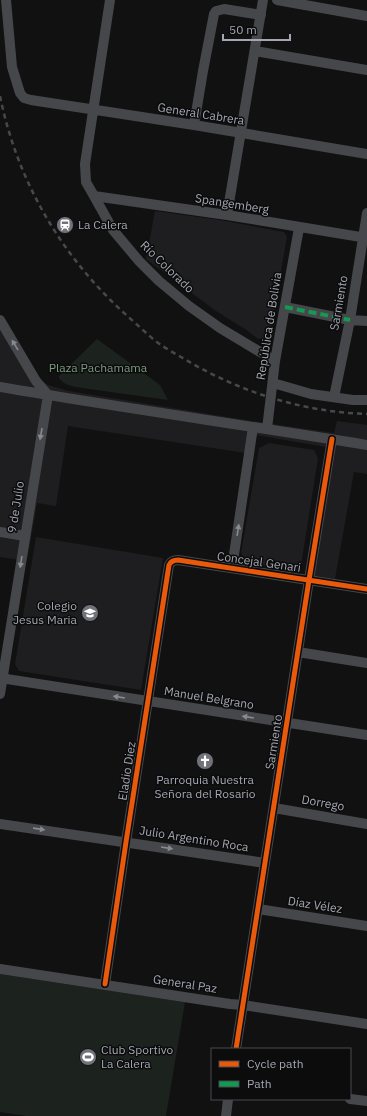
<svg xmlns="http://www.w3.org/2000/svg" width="367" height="1116" viewBox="0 0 367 1116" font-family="'IBM Plex Sans',sans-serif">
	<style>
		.built { fill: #1e1e20 }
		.green { fill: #1c221d }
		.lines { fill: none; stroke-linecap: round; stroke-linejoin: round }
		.minor { stroke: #46474a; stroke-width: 10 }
		.rail { stroke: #47484b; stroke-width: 2.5; stroke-dasharray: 5 4; stroke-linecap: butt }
		.quiet { stroke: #139951; stroke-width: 4; stroke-dasharray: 8 4; stroke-linecap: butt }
		.cycleway-casing { stroke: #0c0c0d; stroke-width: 8 }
		.cycleway { stroke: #e8590c; stroke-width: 5 }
		.oneway { fill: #888a93 }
		.labels { text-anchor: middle; stroke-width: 3; stroke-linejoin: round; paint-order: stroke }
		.street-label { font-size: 12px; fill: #a4a7b2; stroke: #0c0c0d }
		.poi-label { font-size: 12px; fill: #a4a7b2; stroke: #0c0c0d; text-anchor: start }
		.park-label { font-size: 12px; fill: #7c9b80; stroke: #0c0c0d }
	</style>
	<rect width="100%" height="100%" fill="#111112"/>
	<!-- built -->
	<path class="built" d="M 155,211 L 220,220 L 284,232 L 287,237 L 269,338 L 258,339 L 248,331 L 216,311 L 146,259 Z
		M 0,315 L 40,379 L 48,385 L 69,391 L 252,421 L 334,433 L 337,421 L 367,425 L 367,474 L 354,472 L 335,579 L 305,574 L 326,447 L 256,435 L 252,454 L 68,426 L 56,506 L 37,503 L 27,561 L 0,557 Z
		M 269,443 L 314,450 L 318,458 L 300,572 L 245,562 L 241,553 L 259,448 Z
		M 36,537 L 163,558 L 141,690 L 19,671 L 15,664 Z"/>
	<!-- green -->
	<path class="green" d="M 97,339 L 160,385 L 168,400 L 82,388 C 72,386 65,386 59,378 L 59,376 Z
		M 0,974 L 185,1002 L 166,1116 L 26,1116 L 0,1112 Z"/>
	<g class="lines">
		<!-- minor -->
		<path class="minor" d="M 6,0 L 12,67 L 20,93 L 24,98 L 31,100 L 194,125 L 367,154
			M 110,0 L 85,164 L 86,182 L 94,196 L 113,230 L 139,261 L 159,281 L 189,306 L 220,328 L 275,361
			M 277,0 L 367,16
			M 255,51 L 367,70
			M 194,125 L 203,71 L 214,14 L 216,11 L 224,9 L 261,15
			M 94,196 L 227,215 L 367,238
			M 227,215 L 263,0
			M 285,307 L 350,320 L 367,321
			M 0,320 L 36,381 L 48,395
			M 273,383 L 311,394 L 353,400 L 367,400
			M 0,387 C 122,408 245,425 367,445
			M 334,397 L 350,320 L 367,213
			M 267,429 L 275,361 L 299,228
			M 0,532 L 25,536
			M 232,568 L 253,427
			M 298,652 L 367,663
			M 0,678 L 367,735
			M 0,694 L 48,395
			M 274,808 L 367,824
			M 0,824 L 265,863
			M 258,909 L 367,926
			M 0,969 L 230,1004 L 243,1005 L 367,1024
			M 105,984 L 126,842 L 169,565 C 171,561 174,560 178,560 L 367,589
			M 236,1049 L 309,580 L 332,439
			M 350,1099 L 367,1101
			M 226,1116 L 228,1099"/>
		<!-- rail -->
		<path class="rail" d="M 0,96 C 18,185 65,262 133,321 C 142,329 151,338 161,345 C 167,349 174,353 181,357 C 237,391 301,412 367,414"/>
		<!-- quiet -->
		<path class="quiet" d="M 285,307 L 350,320"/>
		<!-- cycleway casing -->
		<g class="cycleway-casing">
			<path id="cycleway" d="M 105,984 L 126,842 L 169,565 C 171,561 174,560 178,560 L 367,589
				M 236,1049 L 309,580 L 332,439"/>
		</g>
		<!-- cycleway -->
		<use href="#cycleway" class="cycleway"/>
	</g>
	<!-- one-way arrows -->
	<defs><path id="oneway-solid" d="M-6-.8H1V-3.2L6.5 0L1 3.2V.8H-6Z"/></defs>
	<g class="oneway">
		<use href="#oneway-solid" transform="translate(15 345) rotate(-121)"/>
		<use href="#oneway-solid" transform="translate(41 434) rotate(100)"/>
		<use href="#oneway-solid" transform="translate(238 530) rotate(-81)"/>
		<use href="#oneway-solid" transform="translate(21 562) rotate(99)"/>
		<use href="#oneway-solid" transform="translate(119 697) rotate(-171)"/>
		<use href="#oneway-solid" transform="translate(248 717) rotate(-171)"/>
		<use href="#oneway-solid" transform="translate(39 829) rotate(8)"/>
		<use href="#oneway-solid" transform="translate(167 848) rotate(9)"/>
	</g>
	<!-- icons -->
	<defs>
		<g id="station-disc" transform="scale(0.9)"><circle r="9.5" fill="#71727a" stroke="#0c0c0d"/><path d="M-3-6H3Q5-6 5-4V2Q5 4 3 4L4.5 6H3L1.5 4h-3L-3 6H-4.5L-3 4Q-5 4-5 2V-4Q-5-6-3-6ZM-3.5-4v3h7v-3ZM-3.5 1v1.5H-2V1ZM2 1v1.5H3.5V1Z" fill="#fff"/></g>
		<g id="school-disc" transform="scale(0.9)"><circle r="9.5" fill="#71727a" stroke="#0c0c0d"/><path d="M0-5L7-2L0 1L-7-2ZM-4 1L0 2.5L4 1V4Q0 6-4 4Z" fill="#fff"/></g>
		<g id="church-disc" transform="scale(0.9)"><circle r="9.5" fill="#71727a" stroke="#0c0c0d"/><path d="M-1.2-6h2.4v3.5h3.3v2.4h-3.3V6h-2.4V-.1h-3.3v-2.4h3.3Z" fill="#fff"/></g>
		<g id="stadium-disc" transform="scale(0.9)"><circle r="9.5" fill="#71727a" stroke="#0c0c0d"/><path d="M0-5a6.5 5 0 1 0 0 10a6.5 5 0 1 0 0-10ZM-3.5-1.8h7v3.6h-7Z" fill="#fff"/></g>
	</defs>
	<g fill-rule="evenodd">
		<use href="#station-disc" x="65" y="225"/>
		<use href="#school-disc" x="90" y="613"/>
		<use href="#church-disc" x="205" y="761"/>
		<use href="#stadium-disc" x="88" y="1057"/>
	</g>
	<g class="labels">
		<!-- street labels -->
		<g class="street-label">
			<text transform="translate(201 114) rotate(9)" y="4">General Cabrera</text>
			<text transform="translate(232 204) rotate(9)" y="4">Spangemberg</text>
			<text transform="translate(167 267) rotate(44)" y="4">Río Colorado</text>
			<text transform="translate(339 303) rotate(-80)" y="4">Sarmiento</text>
			<text transform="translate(269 326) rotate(-81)" y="4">República de Bolivia</text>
			<text transform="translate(16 507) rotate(-81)" y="4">9 de Julio</text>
			<text transform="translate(259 562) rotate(8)" y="4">Concejal Genari</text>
			<text transform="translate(209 698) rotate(9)" y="4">Manuel Belgrano</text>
			<text transform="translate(274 742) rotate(-81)" y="4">Sarmiento</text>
			<text transform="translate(127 771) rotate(-81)" y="4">Eladio Diez</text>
			<text transform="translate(323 803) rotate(10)" y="4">Dorrego</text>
			<text transform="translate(194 839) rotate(9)" y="4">Julio Argentino Roca</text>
			<text transform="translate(315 905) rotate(9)" y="4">Díaz Vélez</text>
			<text transform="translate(185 984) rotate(9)" y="4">General Paz</text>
		</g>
		<!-- poi labels -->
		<g class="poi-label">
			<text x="78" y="229">La Calera</text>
			<text x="77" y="610" text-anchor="end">Colegio<tspan x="77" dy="14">Jesus Maria</tspan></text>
			<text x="205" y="784" text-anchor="middle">Parroquia Nuestra<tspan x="205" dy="14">Señora del Rosario</tspan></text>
			<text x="101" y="1054">Club Sportivo<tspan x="101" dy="14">La Calera</tspan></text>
		</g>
		<!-- park labels -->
		<g class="park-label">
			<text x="98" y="372">Plaza Pachamama</text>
		</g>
	</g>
	<!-- legend -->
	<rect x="211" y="1048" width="140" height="52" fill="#0c0c0d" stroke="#494a4f"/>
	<rect x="219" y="1061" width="20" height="6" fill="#e8590c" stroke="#494a4f"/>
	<text x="247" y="1068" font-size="12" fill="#a4a7b2">Cycle path</text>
	<rect x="219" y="1081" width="20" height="6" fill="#139951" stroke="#494a4f"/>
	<text x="247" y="1088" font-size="12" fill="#a4a7b2">Path</text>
	<!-- scale -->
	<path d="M223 34v6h67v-6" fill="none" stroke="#a4a7b2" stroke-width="2"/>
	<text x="229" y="34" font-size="12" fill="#a4a7b2" stroke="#0c0c0d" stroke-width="3" paint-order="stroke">50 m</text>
</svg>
